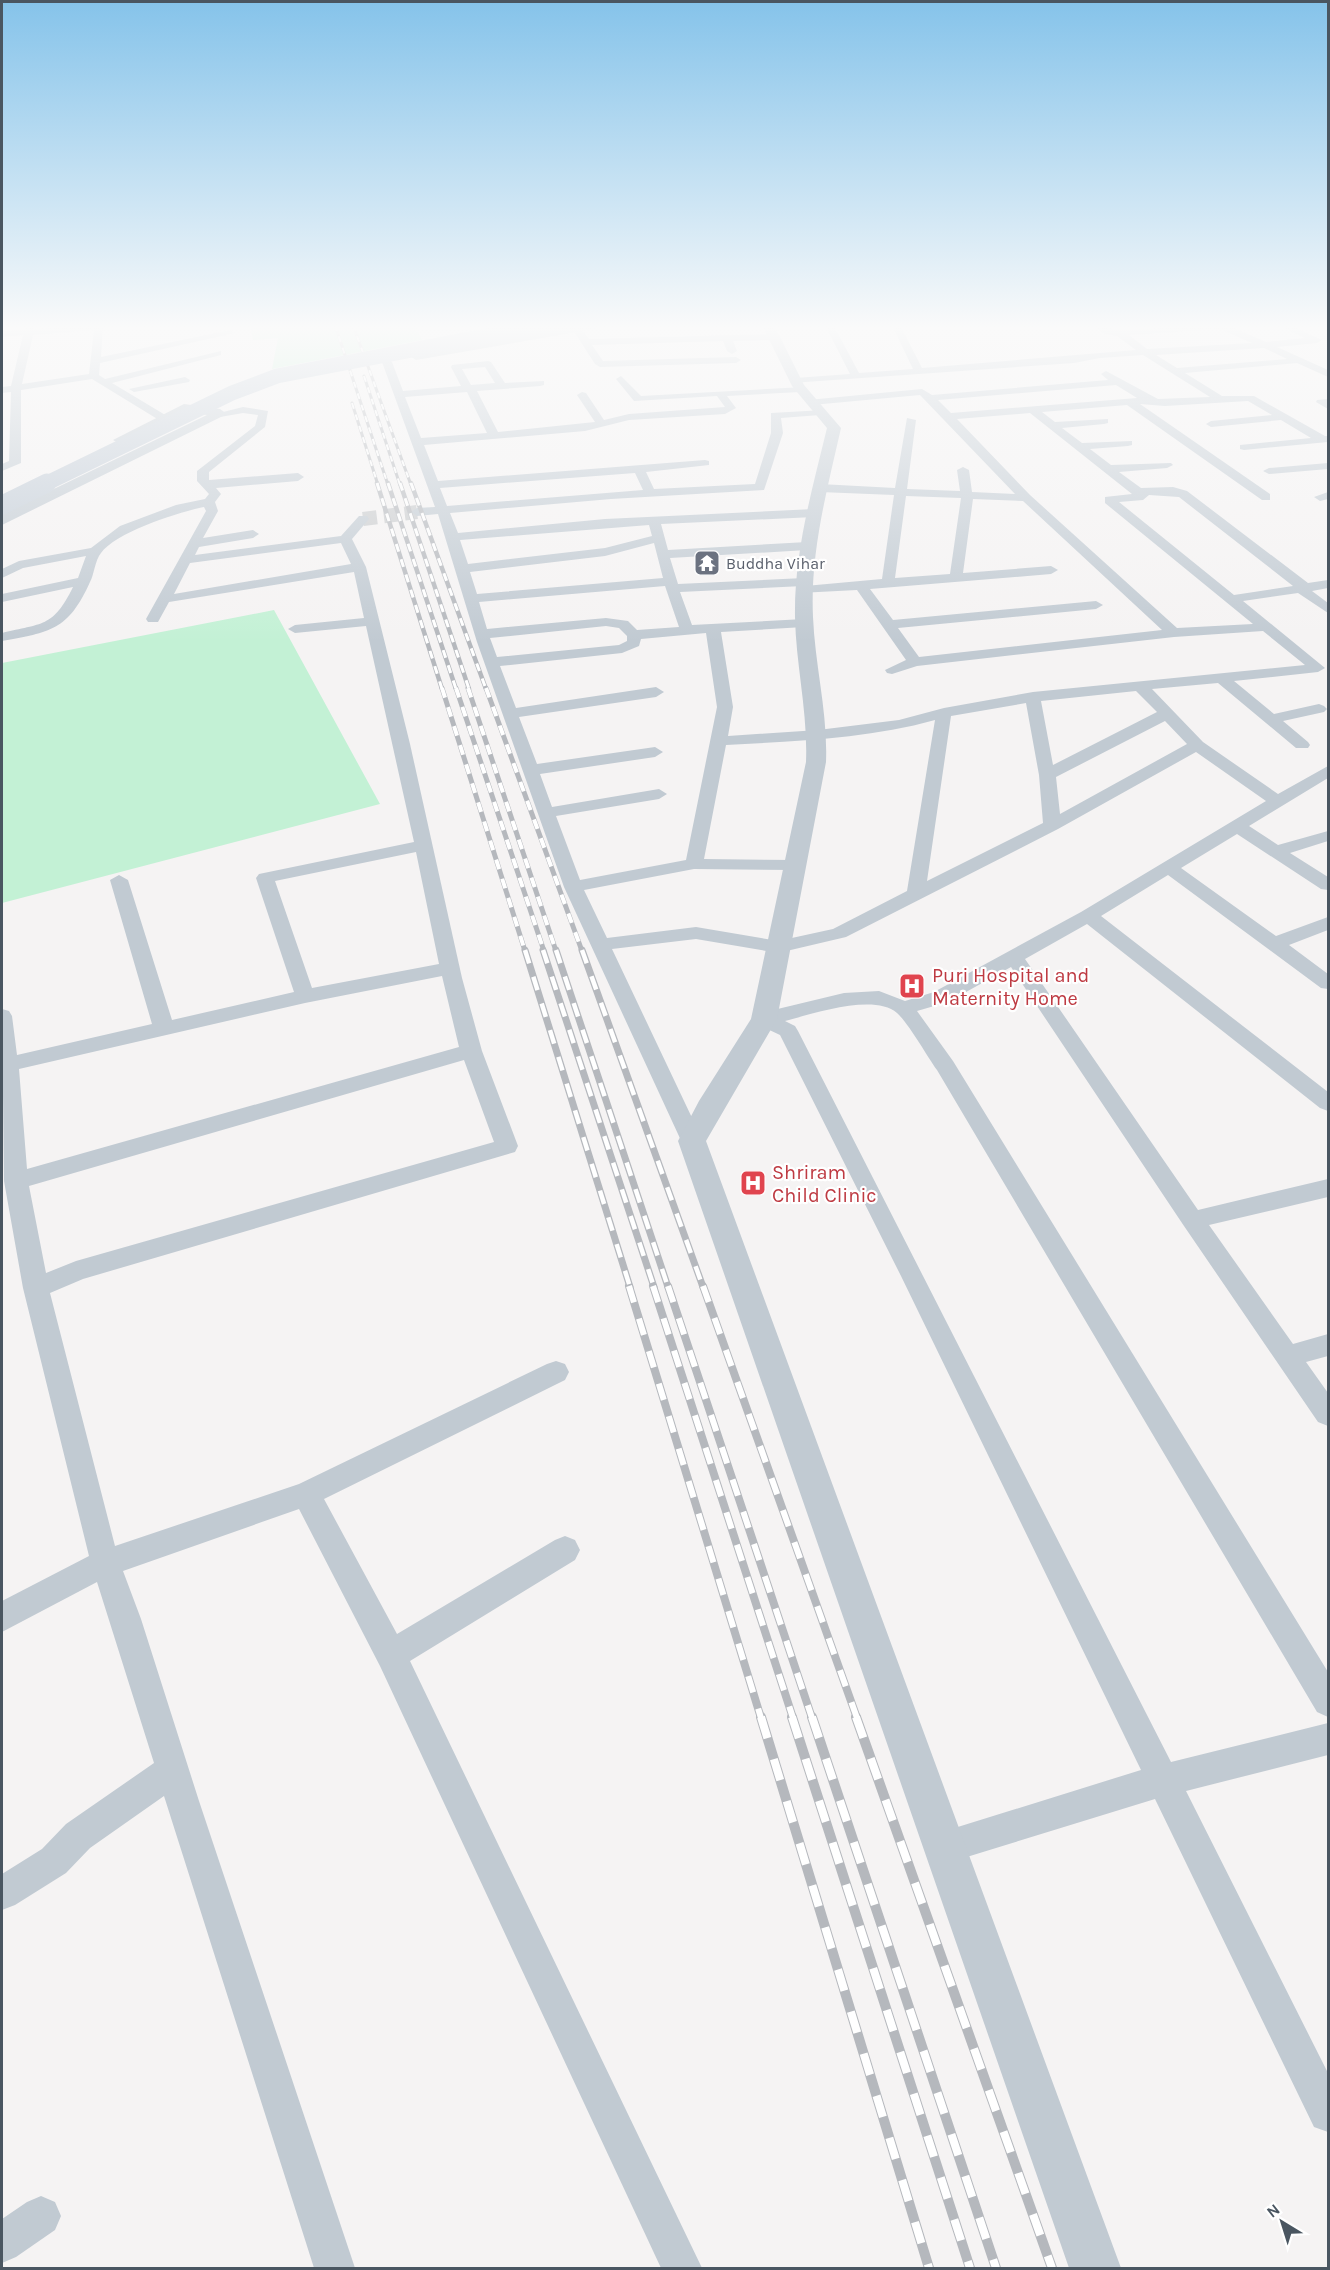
<svg xmlns="http://www.w3.org/2000/svg" width="1330" height="2270" viewBox="0 0 1330 2270" font-family="Karla,sans-serif">
	<style>
		.green { fill: #c3f1d5 }
		.lines { fill: none; stroke-linecap: round; stroke-linejoin: round }
		.minor-tunnel { stroke: #caccce; stroke-width: 14; stroke-dasharray: 14 7; stroke-linecap: butt }
		.minor { fill: #c1cad2; fill-rule: evenodd }
		.tertiary { fill: #c1cad2; fill-rule: evenodd }
		.secondary { fill: #c1cbd6; fill-rule: evenodd }
		.rail-far5-casing { stroke: #b5b8bd; stroke-width: 3 }
		.rail-far4-casing { stroke: #b5b8bd; stroke-width: 4.5 }
		.rail-far3-casing { stroke: #b5b8bd; stroke-width: 5 }
		.rail-far2-casing { stroke: #b5b8bd; stroke-width: 7 }
		.rail-far1-casing { stroke: #b5b8bd; stroke-width: 8 }
		.rail-casing { stroke: #b5b8bd; stroke-width: 10 }
		.rail-far5 { stroke: #fff; stroke-width: 2; stroke-dasharray: 6; stroke-linecap: butt }
		.rail-far4 { stroke: #fff; stroke-width: 3; stroke-dasharray: 8; stroke-linecap: butt }
		.rail-far3 { stroke: #fff; stroke-width: 4; stroke-dasharray: 10; stroke-linecap: butt }
		.rail-far2 { stroke: #fff; stroke-width: 4.5; stroke-dasharray: 14; stroke-linecap: butt }
		.rail-far1 { stroke: #fff; stroke-width: 6; stroke-dasharray: 17; stroke-linecap: butt }
		.rail { stroke: #fff; stroke-width: 8; stroke-dasharray: 22; stroke-linecap: butt }
		.secondary-bridge-far1 { stroke: #c1cbd6; stroke-width: 15 }
		.secondary-bridge { stroke: #c1cbd6; stroke-width: 19 }
		.labels { text-anchor: middle; stroke-width: 4.5; stroke-linejoin: round; paint-order: stroke }
		.far-worship-label { font-size: 16px; fill: #5b616d; stroke: #fff; text-anchor: start }
		.health-label { font-size: 20px; fill: #be3a42; stroke: #fff; text-anchor: start }
	</style>
	<rect width="100%" height="100%" fill="#f5f3f3"/>
	<!-- green -->
	<path class="green" d="M 250,325 L 415,325 L 422,340 L 272,369 L 278,338 L 253,340 Z
		M 274,610 L 380,804 L 2,903 L 2,663 Z"/>
	<g class="lines">
		<!-- minor-tunnel -->
		<path class="minor-tunnel" d="M 363,519 L 417,512"/>
		<!-- minor -->
		<path class="minor" d="M 26,325 L 34,325 L 34,329 L 103,325 L 101,357 L 230,330 L 235,333 L 100,363 L 99,375 L 105,379 L 221,351 L 221,355 L 112,383 L 167,416 L 167,420 L 159,420 L 92,379 L 21,390 L 21,463 L 2,471 L 2,464 L 9,461 L 11,392 L 2,393 L 2,387 L 11,386 L 23,335 L 2,337 L 2,331 L 24,330 ZM 94,330 L 89,374 L 22,384 L 33,335 Z
			M 825,325 L 878,325 L 874,328 L 835,328 L 859,373 L 913,369 L 892,325 L 900,325 L 922,368 L 1136,350 L 1117,336 L 1105,334 L 1092,325 L 1120,330 L 1227,325 L 1266,342 L 1305,338 L 1277,325 L 1289,325 L 1322,340 L 1317,343 L 1277,347 L 1328,370 L 1328,377 L 1297,363 L 1185,373 L 1222,396 L 1254,396 L 1325,436 L 1328,436 L 1328,442 L 1244,450 L 1240,449 L 1240,445 L 1311,438 L 1281,420 L 1211,427 L 1206,424 L 1211,421 L 1272,415 L 1248,401 L 1165,406 L 1140,404 L 1270,494 L 1270,500 L 1262,500 L 1127,405 L 1042,412 L 1055,422 L 1108,419 L 1108,423 L 1104,424 L 1062,428 L 1082,443 L 1132,441 L 1132,445 L 1128,446 L 1090,449 L 1111,465 L 1171,463 L 1173,465 L 1167,468 L 1119,472 L 1141,488 L 1173,487 L 1187,491 L 1308,583 L 1328,580 L 1328,588 L 1312,591 L 1328,603 L 1328,613 L 1298,593 L 1243,601 L 1325,668 L 1318,672 L 1234,681 L 1274,714 L 1319,704 L 1324,706 L 1327,709 L 1324,712 L 1283,721 L 1308,742 L 1310,745 L 1308,748 L 1296,748 L 1218,683 L 1152,689 L 1203,742 L 1278,794 L 1328,766 L 1328,778 L 1249,826 L 1278,845 L 1328,831 L 1328,841 L 1290,853 L 1328,877 L 1328,890 L 1321,889 L 1237,834 L 1181,868 L 1276,936 L 1328,917 L 1328,930 L 1289,945 L 1328,974 L 1328,989 L 1321,988 L 1168,875 L 1101,916 L 1328,1092 L 1328,1111 L 1320,1108 L 1087,924 L 1025,959 L 1198,1210 L 1328,1179 L 1328,1197 L 1209,1225 L 1293,1344 L 1328,1334 L 1328,1356 L 1306,1362 L 1328,1393 L 1328,1426 L 1318,1422 L 1184,1226 L 1011,967 L 948,1002 L 917,1011 L 953,1061 L 1328,1672 L 1328,1717 L 1317,1712 L 937,1070 C 927,1056 909,1024 897,1013 C 874,993 812,1014 785,1021 L 795,1026 L 798,1031 L 1171,1762 L 1328,1723 L 1328,1755 L 1186,1791 L 1328,2073 L 1328,2132 L 1314,2127 L 1155,1799 L 944,1864 L 932,1859 L 927,1847 L 932,1835 L 1141,1770 L 901,1276 L 780,1035 L 757,1024 L 754,1019 L 757,1014 L 844,993 L 879,991 L 905,1001 L 934,992 L 1081,912 L 1266,801 L 1196,752 L 1058,829 L 846,937 L 778,953 L 696,939 L 612,949 L 703,1141 L 700,1147 L 692,1149 L 684,1147 L 564,887 L 477,642 L 438,514 L 417,516 L 411,512 L 417,508 L 435,507 L 382,362 L 387,359 L 392,362 L 403,391 L 461,386 L 451,367 L 452,365 L 488,361 L 491,362 L 505,383 L 544,381 L 544,385 L 540,386 L 477,391 L 498,432 L 595,422 L 577,395 L 582,392 L 586,393 L 604,420 L 629,414 L 725,407 L 717,396 L 634,401 L 616,379 L 621,376 L 641,396 L 804,387 L 805,389 L 800,392 L 727,396 L 736,408 L 725,414 L 629,420 L 585,431 L 424,445 L 438,481 L 705,460 L 709,461 L 709,465 L 646,472 L 654,489 L 755,484 L 771,433 L 771,413 L 824,410 L 824,414 L 820,415 L 781,418 L 783,433 L 764,490 L 611,499 L 450,513 L 458,533 L 605,519 L 814,509 L 820,513 L 814,517 L 661,524 L 668,550 L 807,542 L 813,546 L 807,550 L 670,558 L 678,584 L 804,578 L 811,582 L 805,586 L 882,579 L 894,495 L 820,492 L 814,488 L 820,484 L 895,488 L 907,418 L 916,420 L 907,489 L 960,491 L 957,470 L 963,467 L 969,470 L 972,492 L 1015,494 L 920,395 L 812,405 L 808,404 L 808,400 L 922,389 L 932,395 L 1108,380 L 1101,374 L 1106,371 L 1158,399 L 1210,397 L 1143,355 L 1100,358 L 1074,363 L 791,383 L 790,381 L 795,378 L 850,374 ZM 1220,329 L 1252,343 L 1147,349 L 1129,335 ZM 1264,348 L 1287,359 L 1177,368 L 1156,355 ZM 485,367 L 495,383 L 471,385 L 462,369 ZM 1116,385 L 1137,398 L 951,413 L 938,400 ZM 467,392 L 487,433 L 421,438 L 405,397 ZM 1030,413 L 1132,494 L 1105,497 L 1105,503 L 1253,624 L 1177,628 L 1030,495 L 957,419 ZM 635,473 L 643,490 L 447,506 L 440,488 ZM 1149,495 L 1179,497 L 1293,586 L 1234,595 L 1119,502 L 1143,500 ZM 906,496 L 961,498 L 950,574 L 895,578 ZM 973,499 L 1023,501 L 1162,630 L 919,657 L 898,628 L 1096,609 L 1103,605 L 1096,601 L 893,620 L 870,589 L 1051,574 L 1058,570 L 1051,566 L 963,573 ZM 649,525 L 652,536 L 605,548 L 468,564 L 460,540 ZM 654,543 L 663,578 L 477,594 L 470,572 L 605,556 ZM 665,586 L 679,627 L 637,630 L 628,621 L 606,618 L 487,629 L 479,602 ZM 803,586 L 797,590 L 799,593 L 857,590 L 906,660 L 885,670 L 887,673 L 892,674 L 917,666 L 1174,637 L 1263,631 L 1305,665 L 1033,692 L 944,708 L 899,720 L 818,730 L 728,736 L 733,707 L 721,632 L 804,627 L 811,623 L 804,619 L 692,625 L 680,592 ZM 606,626 L 619,628 L 627,636 L 627,641 L 619,645 L 497,657 L 490,638 ZM 706,633 L 717,707 L 686,860 L 580,880 L 556,816 L 659,799 L 667,794 L 659,789 L 552,807 L 540,774 L 655,757 L 663,752 L 655,747 L 537,764 L 519,717 L 656,697 L 664,692 L 656,687 L 516,708 L 500,666 L 622,653 L 639,646 L 641,639 ZM 1136,691 L 1157,712 L 1053,765 L 1041,701 ZM 1026,703 L 1039,775 L 1043,823 L 927,881 L 951,716 ZM 935,720 L 907,891 L 833,929 L 778,941 L 696,927 L 607,938 L 584,890 L 694,869 L 795,870 L 804,865 L 795,860 L 704,859 L 726,745 C 796,741 867,739 935,720 ZM 1165,721 L 1187,744 L 1060,814 L 1056,777 Z
			M 577,331 L 583,331 L 589,339 L 774,334 L 779,337 L 774,340 L 733,341 L 737,351 L 732,354 L 727,351 L 723,341 L 592,345 L 603,361 L 736,357 L 741,360 L 736,363 L 600,367 L 595,364 L 575,333 Z
			M 185,377 L 190,380 L 189,382 L 134,392 L 129,389 Z
			M 1328,399 L 1328,409 L 1316,402 L 1317,400 Z
			M 243,407 L 268,411 L 265,427 L 209,472 L 209,480 L 298,473 L 304,477 L 298,481 L 216,488 L 221,494 L 215,502 L 218,511 L 203,538 L 253,530 L 259,534 L 253,538 L 199,547 L 195,555 L 341,536 L 359,516 L 367,516 L 369,519 L 352,539 L 366,567 L 410,744 L 462,978 L 482,1051 L 518,1146 L 515,1152 L 83,1279 L 50,1293 L 115,1546 L 299,1484 L 547,1364 L 556,1361 L 565,1364 L 569,1372 L 565,1380 L 324,1499 L 397,1634 L 555,1540 L 565,1536 L 575,1540 L 580,1550 L 575,1560 L 410,1661 L 702,2268 L 661,2268 L 380,1666 L 299,1509 L 123,1571 L 141,1619 L 199,1801 L 355,2268 L 314,2268 L 164,1796 L 90,1848 L 66,1873 L 15,1905 L 2,1910 L 2,1874 L 42,1849 L 66,1824 L 154,1763 L 97,1582 L 2,1632 L 2,1601 L 89,1556 L 23,1288 L 4,1181 L 2,1009 L 9,1011 L 12,1016 L 17,1055 L 152,1024 L 110,880 L 119,875 L 128,880 L 172,1020 L 294,992 L 256,878 L 259,874 L 414,842 L 366,626 L 295,633 L 288,629 L 295,625 L 364,618 L 354,572 L 169,602 L 158,622 L 148,622 L 146,619 L 206,511 L 204,507 C 179,512 116,532 101,553 C 95,560 94,575 90,582 C 68,631 50,632 2,641 L 2,633 C 42,623 53,628 73,587 L 2,602 L 2,594 L 78,578 L 86,556 L 23,568 L 2,578 L 2,569 L 19,561 L 91,548 L 120,526 L 176,505 L 205,499 L 209,494 L 197,481 L 197,471 L 255,426 L 258,415 L 243,413 L 220,417 L 215,414 ZM 341,543 L 351,564 L 174,594 L 190,563 ZM 416,852 L 439,964 L 312,988 L 275,881 ZM 442,976 L 459,1047 L 27,1169 L 19,1069 L 305,1003 ZM 464,1060 L 494,1142 L 76,1261 L 46,1273 L 29,1186 Z
			M 1328,463 L 1328,469 L 1269,474 L 1263,471 L 1269,468 Z
			M 1328,492 L 1328,499 L 1320,501 L 1314,497 Z
			M 41,2196 L 55,2202 L 61,2216 L 55,2230 L 16,2257 L 2,2263 L 2,2219 L 27,2202 Z"/>
		<!-- tertiary -->
		<path class="tertiary" d="M 576,325 L 600,325 L 594,329 L 416,360 L 410,356 L 416,352 Z
			M 762,325 L 774,325 L 804,385 L 841,428 C 827,490 810,552 813,617 C 815,666 828,713 826,762 L 777,1019 L 706,1141 L 1121,2268 L 1069,2268 L 678,1141 L 699,1101 L 751,1019 L 806,762 C 808,713 796,666 795,617 C 794,552 812,490 827,428 L 792,386 Z
			M 184,404 L 220,409 L 227,414 L 2,525 L 2,514 L 207,415 L 186,412 L 125,443 L 120,444 L 113,440 Z"/>
		<!-- secondary -->
		<path class="secondary" d="M 549,325 L 575,325 L 569,329 L 508,340 L 501,336 L 508,332 Z"/>
		<!-- rail-far5 casing -->
		<g class="rail-far5-casing">
			<path id="rail-far5" d="M 335,325 L 388,485
				M 353,325 L 411,485
				M 364,376 L 400,485
				M 352,403 L 378,485"/>
		</g>
		<!-- rail-far4 casing -->
		<g class="rail-far4-casing">
			<path id="rail-far4" d="M 377,483 L 442,689
				M 388,483 L 456,689
				M 400,483 L 469,689
				M 411,483 L 486,689"/>
		</g>
		<!-- rail-far3 casing -->
		<g class="rail-far3-casing">
			<path id="rail-far3" d="M 442,688 L 525,951
				M 456,688 L 544,951
				M 468,688 L 556,951
				M 486,688 L 582,951"/>
		</g>
		<!-- rail-far2 casing -->
		<g class="rail-far2-casing">
			<path id="rail-far2" d="M 525,950 L 630,1287
				M 543,950 L 654,1287
				M 556,950 L 668,1287
				M 582,950 L 703,1287"/>
		</g>
		<!-- rail-far1 casing -->
		<g class="rail-far1-casing">
			<path id="rail-far1" d="M 629,1286 L 761,1718
				M 653,1286 L 793,1718
				M 668,1286 L 812,1718
				M 703,1286 L 857,1718"/>
		</g>
		<!-- rail casing -->
		<g class="rail-casing">
			<path id="rail" d="M 761,1717 L 929,2268
				M 792,1717 L 970,2268
				M 812,1717 L 996,2268
				M 856,1717 L 1052,2268"/>
		</g>
		<!-- rail-far5 -->
		<use href="#rail-far5" class="rail-far5"/>
		<!-- rail-far4 -->
		<use href="#rail-far4" class="rail-far4"/>
		<!-- rail-far3 -->
		<use href="#rail-far3" class="rail-far3"/>
		<!-- rail-far2 -->
		<use href="#rail-far2" class="rail-far2"/>
		<!-- rail-far1 -->
		<use href="#rail-far1" class="rail-far1"/>
		<!-- rail -->
		<use href="#rail" class="rail"/>
		<!-- secondary-bridge-far1 -->
		<path class="secondary-bridge-far1" d="M 43,485 L 232,393 L 277,376 L 542,325"/>
		<!-- secondary-bridge -->
		<path class="secondary-bridge" d="M 2,505 L 47,483"/>
	</g>
	<!-- sky -->
	<linearGradient id="sky" x2="0" y2="1"><stop stop-color="#85c3ea"/><stop offset="0.51" stop-color="#fafafa"/><stop offset="1" stop-color="#fafafa" stop-opacity="0"/></linearGradient>
	<rect width="1330" height="642" fill="url(#sky)"/>
	<!-- icons -->
	<defs>
		<g id="temple-square" transform="scale(1.35)"><rect x="-9" y="-9" width="18" height="18" rx="4" fill="#6b7280" stroke="#fff"/><path d="M0-6L5-2H3V0L6.5 2.5H4V6H1.5V3h-3V6H-4V2.5H-6.5L-3 0V-2H-5Z" fill="#fff"/></g>
		<g id="hospital-square" transform="scale(1.35)"><rect x="-9" y="-9" width="18" height="18" rx="4" fill="#e0444e" stroke="#fff"/><path d="M-5-5h3v3.5h4V-5h3V5h-3V1.5h-4V5h-3Z" fill="#fff"/></g>
	</defs>
	<g fill-rule="evenodd">
		<use href="#temple-square" x="707" y="563"/>
		<use href="#hospital-square" x="912" y="986"/>
		<use href="#hospital-square" x="753" y="1183"/>
	</g>
	<g class="labels">
		<!-- far-worship labels -->
		<g class="far-worship-label">
			<text x="726" y="569">Buddha Vihar</text>
		</g>
		<!-- health labels -->
		<g class="health-label">
			<text x="932" y="982">Puri Hospital and<tspan x="932" dy="23">Maternity Home</tspan></text>
			<text x="772" y="1179">Shriram<tspan x="772" dy="23">Child Clinic</tspan></text>
		</g>
	</g>
	<!-- border -->
	<rect width="1330" height="2270" fill="none" stroke="#4a5661" stroke-width="6"/>
	<!-- north arrow -->
	<g transform="translate(1282 2222) rotate(322)" stroke="#ffffff" stroke-width="4.5" paint-order="stroke">
	<path d="M0-4.5L10 22L0 15L-10 22Z" fill="#4a5661"/>
	<text y="-9" font-size="16" font-weight="bold" text-anchor="middle" fill="#4a5661">N</text>
	</g>
</svg>
